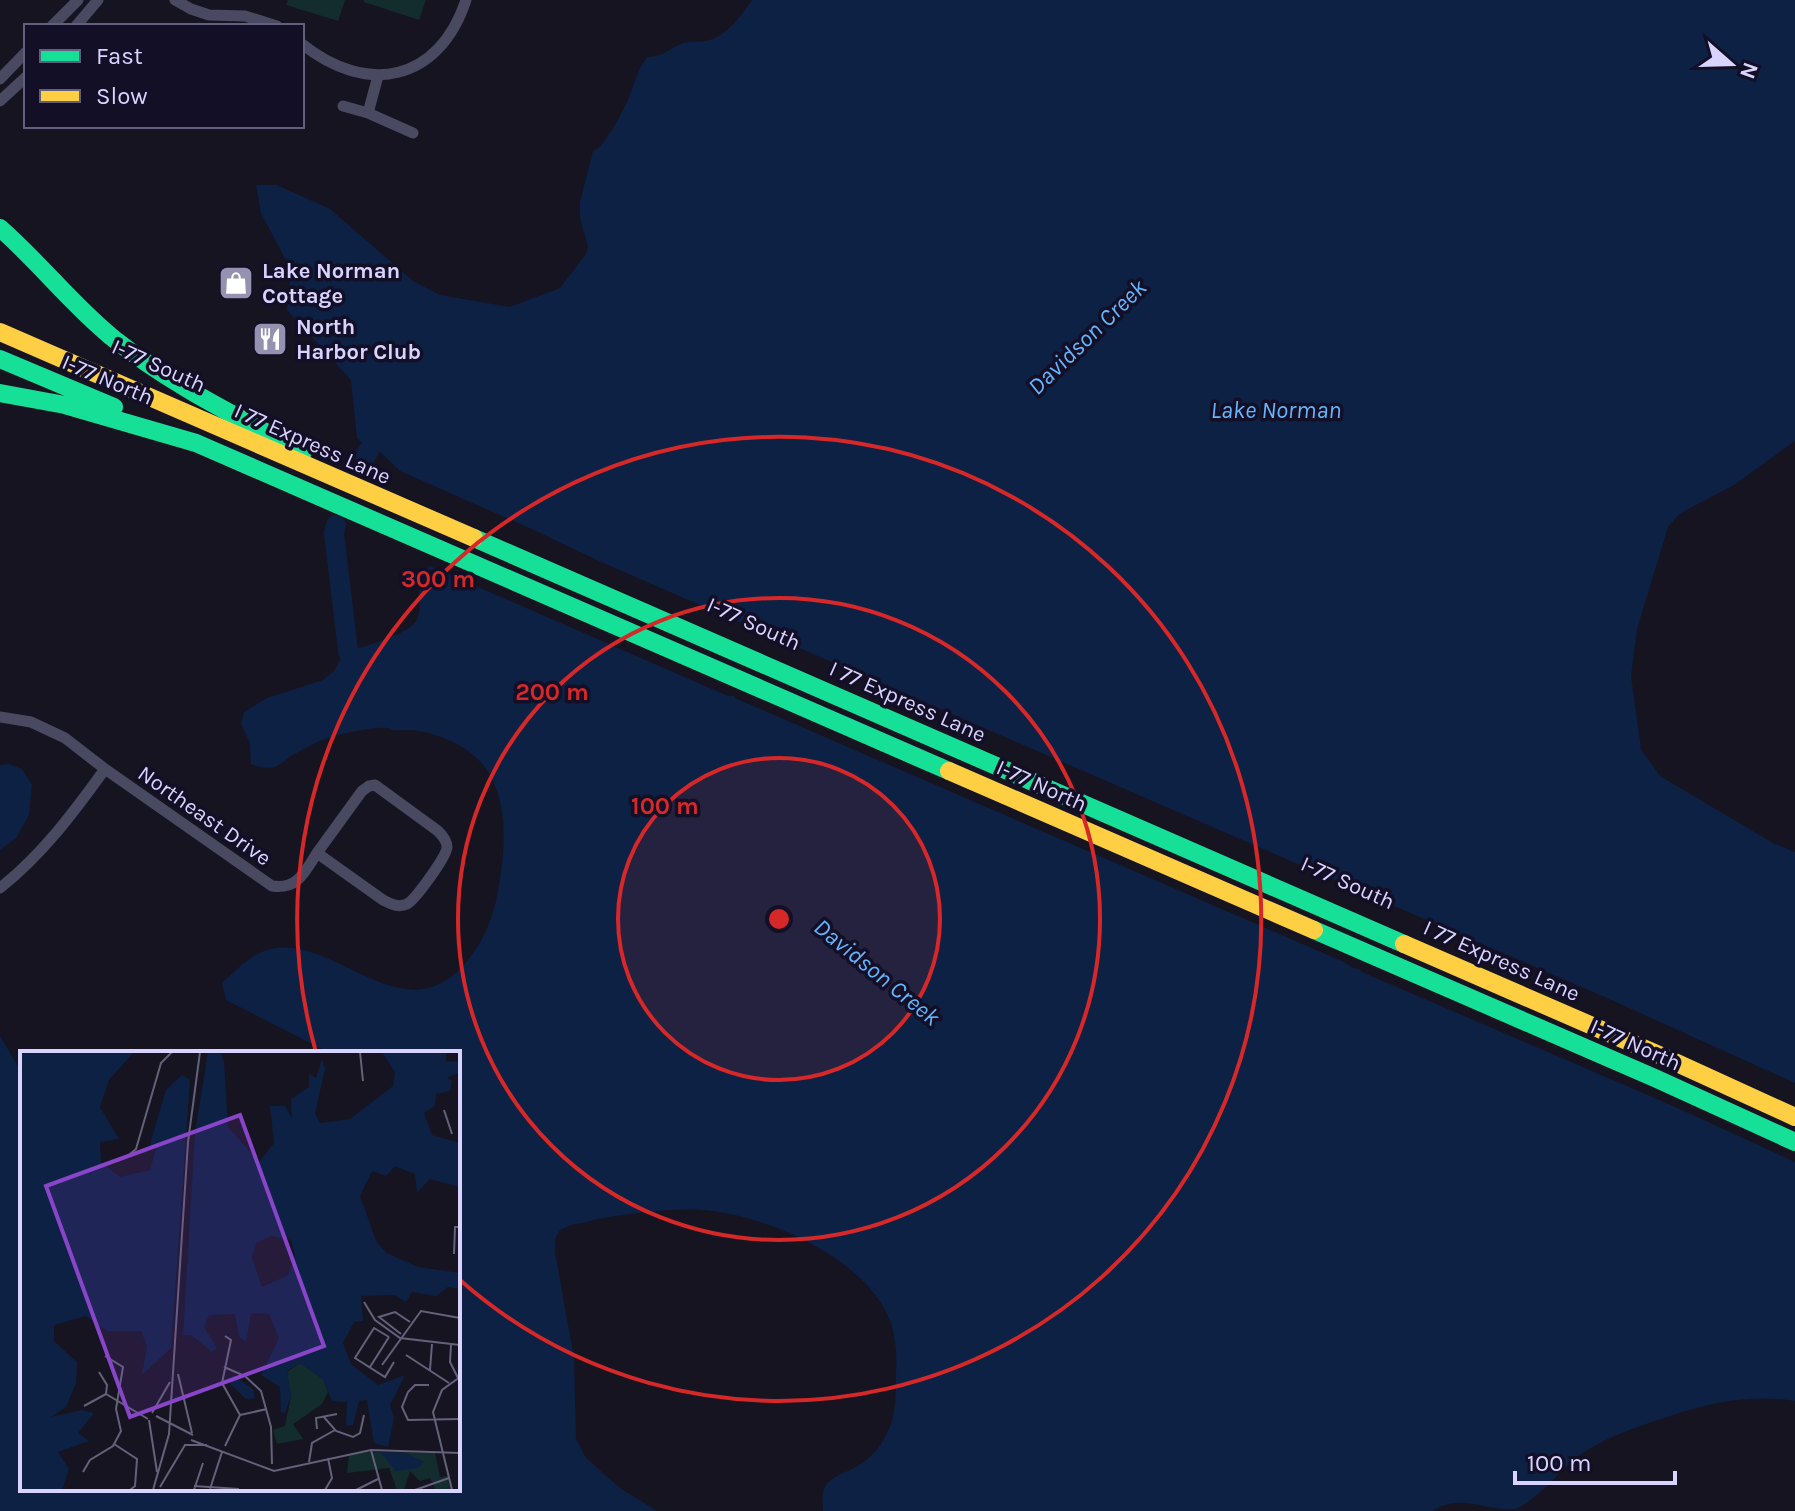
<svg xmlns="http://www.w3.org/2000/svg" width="1795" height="1511" viewBox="0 0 1795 1511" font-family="Karla,sans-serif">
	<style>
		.green { fill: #132c2d }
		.water { fill: #0d2144 }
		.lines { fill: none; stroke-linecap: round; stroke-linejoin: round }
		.river { stroke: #0d2144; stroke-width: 20 }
		.street { stroke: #4a4962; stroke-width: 11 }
		.fast { stroke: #16e098; stroke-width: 18 }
		.slow { stroke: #ffcf43; stroke-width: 18 }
		.ring { fill: none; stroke: #d62828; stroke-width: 4 }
		.labels { text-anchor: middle; stroke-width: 7; stroke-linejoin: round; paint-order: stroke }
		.poi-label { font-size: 22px; font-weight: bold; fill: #d9d4ff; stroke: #130f26; text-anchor: start }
		.street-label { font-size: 22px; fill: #d9d4ff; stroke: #130f26 }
		.water-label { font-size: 24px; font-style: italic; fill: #62b6ff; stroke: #130f26 }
		.inset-road { fill: none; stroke: #64617a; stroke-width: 2 }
		.view { fill: #8945c9; fill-opacity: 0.15; stroke: #8945c9; stroke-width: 4 }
		.inset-edge { fill: none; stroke: #d9d4ff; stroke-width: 4 }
		.centre { fill: #d62828; stroke: #130f26; stroke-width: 4 }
		.ring-label { font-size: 24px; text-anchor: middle; font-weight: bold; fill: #d62828; stroke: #130f26; stroke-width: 7; stroke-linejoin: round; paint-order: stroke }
	</style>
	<rect width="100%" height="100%" fill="#161421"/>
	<!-- green -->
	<path class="green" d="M 288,0 L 345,0 L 338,21 L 286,5 Z
		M 364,0 L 426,0 L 419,20 L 364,2 Z"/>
	<!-- water -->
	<path class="water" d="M 752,0 L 1795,0 L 1795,441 L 1734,485 L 1679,514 L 1668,527 L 1637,629 L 1631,676 L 1641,749 L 1660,776 L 1773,843 L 1795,852 L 1795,1083 L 1607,998 L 601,562 L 534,530 L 400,471 L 379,451 L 369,449 L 357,438 L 351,380 L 287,310 L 291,270 L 261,213 L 256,185 L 277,185 L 330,209 L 413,281 L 440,295 L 510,307 L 560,288 L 586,254 L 588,246 L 580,219 L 580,202 L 593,151 L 601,146 L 615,125 L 627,102 L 640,68 L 647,57 C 665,56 665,51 681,44 C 688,40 697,43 706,41 C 726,37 741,16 752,0 Z
		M 430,566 L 728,696 L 734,696 L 737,699 L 1344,962 L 1353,968 L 1359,969 L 1362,972 L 1673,1106 L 1795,1162 L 1795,1401 C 1743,1393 1701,1405 1652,1422 C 1628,1430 1601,1440 1580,1455 C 1558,1471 1541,1498 1515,1509 C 1496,1511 1480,1503 1461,1503 C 1451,1502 1441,1506 1432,1511 L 823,1511 C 823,1504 821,1494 825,1487 C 830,1478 841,1474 850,1470 C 872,1460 884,1444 892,1421 C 896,1406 896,1388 896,1373 C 897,1356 896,1334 889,1318 C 863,1257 765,1214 701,1210 C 670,1208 628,1214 597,1219 C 589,1221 582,1224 574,1224 L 560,1230 L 555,1239 L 555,1252 L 574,1358 L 576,1439 L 586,1458 L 620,1488 L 657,1511 L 0,1511 L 0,1036 L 22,1073 L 22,1489 L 458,1489 L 458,1053 L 330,1053 L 226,1000 L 222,983 C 236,970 252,953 271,949 C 335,935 401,1033 463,966 C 481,946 492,922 497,896 C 504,858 510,813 491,777 C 477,749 441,733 411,730 C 405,730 398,731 392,730 C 391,729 389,728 387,728 C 376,726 345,733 333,736 C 321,740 306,747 295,754 C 288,757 282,764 275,767 C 267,769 258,767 251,764 L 250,743 L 241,724 L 244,712 L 267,698 L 323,680 L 334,671 L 344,653 C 360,647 411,635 417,619 C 422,608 418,598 419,587 C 420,581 423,575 425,569 Z
		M 9,764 L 22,769 L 32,785 L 29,815 L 16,838 L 0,850 L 0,765 Z"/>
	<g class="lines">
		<!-- river -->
		<path class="river" d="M 365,457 L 373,443 L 376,440 L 391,443
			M 336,525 L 334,533 L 348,651 L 359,673"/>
		<!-- street -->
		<path class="street" d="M 175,0 L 191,9 L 209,15 L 245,16 L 277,26
			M 52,26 L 78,0
			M 76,26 L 98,0
			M 302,44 C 367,96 439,82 466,0
			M 0,79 L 26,52
			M 0,101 L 26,77
			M 343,106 L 368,113 L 378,76
			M 368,113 L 413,133
			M 0,717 L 31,722 L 65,738 L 105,769 L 272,886 C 297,890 305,872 317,853
			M 375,785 L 438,831 C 442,835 447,841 447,847 C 447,856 415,900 407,904 C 398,908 391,904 383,900 L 317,853 L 362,791 L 369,786 Z
			M 0,888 C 42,855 74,812 105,769"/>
		<!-- fast -->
		<path class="fast" d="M 0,228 C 40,263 73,306 114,339 C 172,385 238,417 303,452
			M 0,359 L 114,407
			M 0,393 L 65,405 L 196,443 L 949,771
			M 474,538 L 1404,944
			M 1314,930 L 1657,1079 L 1795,1142"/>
		<!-- slow -->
		<path class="slow" d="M 0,332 L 474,538
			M 949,771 L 1314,930
			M 1404,944 L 1666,1058 L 1795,1117"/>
	</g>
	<!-- distance rings -->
	<circle cx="779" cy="919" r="161" fill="#d62828" fill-opacity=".12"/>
	<g class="ring">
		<circle cx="779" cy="919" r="161"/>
		<circle cx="779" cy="919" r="321"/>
		<path d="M316 1052A482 482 0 1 1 460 1280"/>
	</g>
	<!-- icons -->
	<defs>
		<g id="shop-square" transform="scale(1.8)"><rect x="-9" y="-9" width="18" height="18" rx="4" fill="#9591b1" stroke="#130f26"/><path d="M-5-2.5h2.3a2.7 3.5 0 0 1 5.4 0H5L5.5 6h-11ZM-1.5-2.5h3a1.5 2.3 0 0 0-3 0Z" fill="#fff"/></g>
		<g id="restaurant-square" transform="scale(1.8)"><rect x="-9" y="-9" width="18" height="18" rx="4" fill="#9591b1" stroke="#130f26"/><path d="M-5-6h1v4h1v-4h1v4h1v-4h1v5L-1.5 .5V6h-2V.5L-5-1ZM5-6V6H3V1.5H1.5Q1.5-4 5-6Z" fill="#fff"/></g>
	</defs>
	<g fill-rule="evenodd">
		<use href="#shop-square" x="236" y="283"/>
		<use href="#restaurant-square" x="270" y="339"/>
	</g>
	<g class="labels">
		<!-- poi labels -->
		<g class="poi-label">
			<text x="262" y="278">Lake Norman<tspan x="262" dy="25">Cottage</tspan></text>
			<text x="296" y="334">North<tspan x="296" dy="25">Harbor Club</tspan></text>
		</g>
		<!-- street labels -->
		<g class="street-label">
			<text transform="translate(159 365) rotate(24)" y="8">I-77 South</text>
			<text transform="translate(108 379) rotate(23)" y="8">I-77 North</text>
			<text transform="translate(313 443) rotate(24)" y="8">I 77 Express Lane</text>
			<text transform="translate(754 623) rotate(24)" y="8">I-77 South</text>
			<text transform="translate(908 701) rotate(24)" y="8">I 77 Express Lane</text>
			<text transform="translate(1042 785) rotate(24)" y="8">I-77 North</text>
			<text transform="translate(205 815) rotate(35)" y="8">Northeast Drive</text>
			<text transform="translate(1348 882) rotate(24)" y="8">I-77 South</text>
			<text transform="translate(1502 960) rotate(24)" y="8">I 77 Express Lane</text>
			<text transform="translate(1636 1044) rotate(24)" y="8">I-77 North</text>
		</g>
		<!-- water labels -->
		<g class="water-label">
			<text transform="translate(1087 337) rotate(-44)" y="8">Davidson Creek</text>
			<text x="1276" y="418">Lake Norman</text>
			<text transform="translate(877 972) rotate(39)" y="8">Davidson Creek</text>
		</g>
	</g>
	<!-- overview -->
	<g transform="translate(20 1051)">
		<rect width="440" height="440" fill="#161421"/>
		<path d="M 280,312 L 303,328 L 308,341 L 302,353 L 273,373 L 283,388 L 257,393 L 253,379 L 265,375 L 271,345 L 267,321 ZM 345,401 L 415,402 L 420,426 L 427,425 L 430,439 L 416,439 L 410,427 L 400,430 L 390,420 L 384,439 L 377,439 L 369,417 L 327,422 L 329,404 Z" fill="#132c2d"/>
		<path d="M 0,1 L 114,1 L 89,29 L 80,56 L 99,88 L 80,91 L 81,111 L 100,126 L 130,119 L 136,98 L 130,93 L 146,39 L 162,24 L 170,29 L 151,297 L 122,324 L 127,295 L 121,280 L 87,280 L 66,265 L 34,274 L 34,290 L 57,311 L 56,332 L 46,356 L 31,366 L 62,359 L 74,362 L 58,382 L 69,390 L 38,401 L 49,418 L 42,439 L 0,439 ZM 188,1 L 200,1 L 204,11 L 208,76 L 239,111 L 254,92 L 250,55 L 265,55 L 272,67 L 271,48 L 289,36 L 289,23 L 296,27 L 302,8 L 305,18 L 295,63 L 300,72 L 330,68 L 373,35 L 375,21 L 362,1 L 426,1 L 426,10 L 440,11 L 440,21 L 427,27 L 432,30 L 430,40 L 416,43 L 415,55 L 404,62 L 412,84 L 440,92 L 440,136 L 410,128 L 397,142 L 395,123 L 375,115 L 366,125 L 352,120 L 340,145 L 357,192 L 367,202 L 398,216 L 440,222 L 440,238 L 428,236 L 416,245 L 392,241 L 386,251 L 374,244 L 341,245 L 343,270 L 334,271 L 323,292 L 331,313 L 358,334 L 385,324 L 370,354 L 374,367 L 368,396 L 354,392 L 347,349 L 339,350 L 333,374 L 326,375 L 327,351 L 312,350 L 303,328 L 280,312 L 267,320 L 271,345 L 265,362 L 261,361 L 260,336 L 241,324 L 259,287 L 249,263 L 231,262 L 226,291 L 219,285 L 215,263 L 189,264 L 184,276 L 197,297 L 192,301 L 171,284 L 163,284 L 175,82 ZM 251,185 L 271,189 L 275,204 L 268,224 L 242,236 L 232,207 L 236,192 ZM 213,324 L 233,338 L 235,347 L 226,348 L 210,333 ZM 360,401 L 386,402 L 404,411 L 398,417 L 376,420 Z" fill="#0d2144" fill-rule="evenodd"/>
		<path class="inset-road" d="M 340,1 L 343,30M 424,59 L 432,83M 110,103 L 116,98 L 141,12 L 152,1M 434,203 L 435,176 L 440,176M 344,251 L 355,269 L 380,287 L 440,294M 381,283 L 359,266 L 375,261 L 390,271M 369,286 L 354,277 L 335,307 L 365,326 L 374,311M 431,294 L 430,311 L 438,327M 386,304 L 429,332M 362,314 L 401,260 L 440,267M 204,316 L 225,325 L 241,340 L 251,376 L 252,413M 350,316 L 369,286M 410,319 L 412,293M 158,323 L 172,382M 409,334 L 395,334 L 388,341 L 382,356 L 388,369 L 440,368M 86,343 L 128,368M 64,355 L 86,343 L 87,334 L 79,321M 132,362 L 150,331M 220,364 L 247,358M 136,365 L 173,384M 303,365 L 316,380 L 333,386 L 340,382 L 344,364M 129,369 L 137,421M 297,378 L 296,367 L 317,363M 171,389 L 254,420 L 351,399 L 440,402M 94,393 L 117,408 L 115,435 L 110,439M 205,395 L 220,364 L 202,332 L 211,289 L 205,285M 351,399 L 362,439M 289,411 L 292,392 L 315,379M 63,421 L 70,409 L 93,395 L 101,380 L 96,358 L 103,316 L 85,305M 174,435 L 219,438M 140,436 L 165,394 L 187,394M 190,438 L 202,401M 133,439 L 149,383 L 168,91 L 180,1M 174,439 L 183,412M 305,439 L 312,427 L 308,407M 336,439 L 358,428M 395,439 L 429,427M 432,439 L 413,361 L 422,339 L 440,326"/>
		<path class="view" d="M 220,64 L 304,295 L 110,366 L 26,135 Z"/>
		<rect width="440" height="440" class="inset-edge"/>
	</g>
	<circle cx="779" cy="919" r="12" class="centre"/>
	<g class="ring-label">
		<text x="438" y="587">300 m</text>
		<text x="552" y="700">200 m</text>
		<text x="665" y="814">100 m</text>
	</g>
	<!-- legend -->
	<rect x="24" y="24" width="280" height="104" fill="#130f26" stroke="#625e7d" stroke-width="2"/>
	<rect x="40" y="50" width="40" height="12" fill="#16e098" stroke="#625e7d" stroke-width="2"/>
	<text x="96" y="64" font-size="24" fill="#d9d4ff">Fast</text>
	<rect x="40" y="90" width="40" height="12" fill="#ffcf43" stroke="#625e7d" stroke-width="2"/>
	<text x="96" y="104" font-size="24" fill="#d9d4ff">Slow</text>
	<!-- north arrow -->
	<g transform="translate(1731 64) rotate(110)" stroke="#130f26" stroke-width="6" paint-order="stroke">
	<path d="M0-6L14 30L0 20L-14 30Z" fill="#d9d4ff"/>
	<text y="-12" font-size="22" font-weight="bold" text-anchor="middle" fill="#d9d4ff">N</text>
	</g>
	<!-- scale -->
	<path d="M1515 1471v12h160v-12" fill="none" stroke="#d9d4ff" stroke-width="4"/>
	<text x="1527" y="1471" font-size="24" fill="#d9d4ff" stroke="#130f26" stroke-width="6" paint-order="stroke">100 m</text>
</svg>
